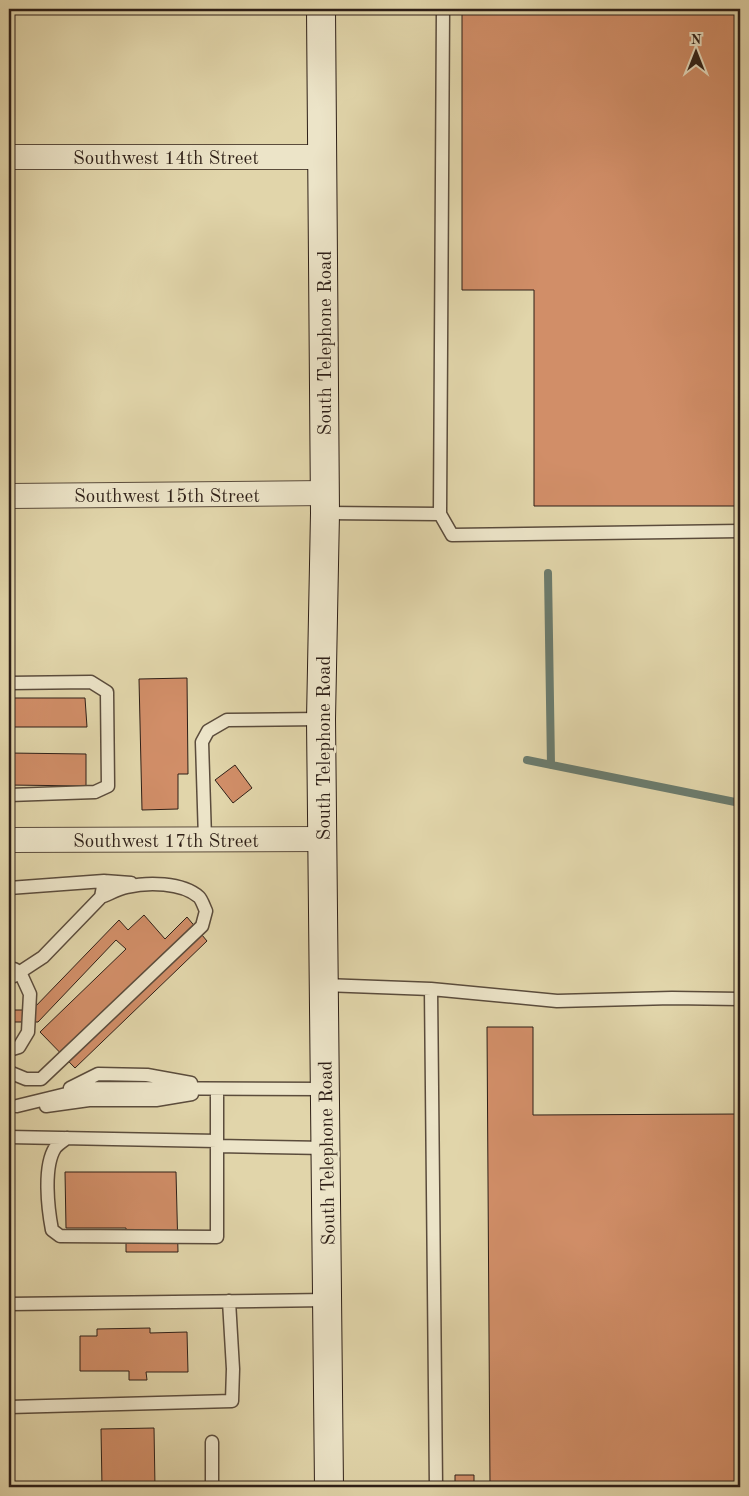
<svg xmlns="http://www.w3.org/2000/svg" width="749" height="1496" viewBox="0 0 749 1496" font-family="'Old Standard TT',serif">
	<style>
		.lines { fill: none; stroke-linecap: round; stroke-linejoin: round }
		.stream { stroke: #6b7b6d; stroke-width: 8 }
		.building { fill: #d18e68; stroke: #2e1f17 }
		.service-casing { stroke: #5b4c3c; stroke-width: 15 }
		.minor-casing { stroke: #5b4c3c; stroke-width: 26 }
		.secondary-casing { stroke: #2e1f17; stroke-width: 30 }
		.service { stroke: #ece4c8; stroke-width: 12 }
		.minor { stroke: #ece4c8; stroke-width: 24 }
		.secondary { stroke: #ece4c8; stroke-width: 28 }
		.labels { text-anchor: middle; stroke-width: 4.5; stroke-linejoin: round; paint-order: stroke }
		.street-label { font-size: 19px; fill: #2e1f17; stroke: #ece4c8 }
	</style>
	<rect width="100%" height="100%" fill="#e1d5aa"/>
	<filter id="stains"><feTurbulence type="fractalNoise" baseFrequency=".004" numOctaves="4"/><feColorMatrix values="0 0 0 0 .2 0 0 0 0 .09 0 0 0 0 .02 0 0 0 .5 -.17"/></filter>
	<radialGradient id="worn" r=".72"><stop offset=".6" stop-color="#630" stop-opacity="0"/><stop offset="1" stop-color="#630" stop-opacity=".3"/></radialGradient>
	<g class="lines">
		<!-- stream -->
		<path class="stream" d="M 548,573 L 551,765
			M 527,760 L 740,803"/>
	</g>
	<!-- building -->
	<path class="building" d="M 462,9 L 740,9 L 740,506 L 534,506 L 534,290 L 462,290 Z
		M 187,678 L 188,774 L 178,774 L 178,809 L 142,810 L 139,679 Z
		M 9,698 L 85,698 L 87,727 L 9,727 Z
		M 9,753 L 86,754 L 86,786 L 9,785 Z
		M 235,765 L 252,788 L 233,803 L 215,780 Z
		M 144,915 L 165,939 L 187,917 L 207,941 L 75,1068 L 40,1032 L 126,949 L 116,940 L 38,1022 L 9,1022 L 9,1010 L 32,1010 L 119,920 L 128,930 Z
		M 487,1027 L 533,1027 L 533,1115 L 740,1114 L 740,1487 L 490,1487 Z
		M 65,1172 L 176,1172 L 178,1252 L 126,1252 L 126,1228 L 66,1228 Z
		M 150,1328 L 150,1333 L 187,1332 L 188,1372 L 146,1372 L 147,1380 L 129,1380 L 129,1371 L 80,1371 L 80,1336 L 97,1336 L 97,1329 Z
		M 154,1428 L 155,1487 L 102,1487 L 101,1429 Z
		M 455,1475 L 474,1475 L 474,1487 L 455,1487 Z"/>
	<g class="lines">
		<!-- service casing -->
		<g class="service-casing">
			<path id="service" d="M 325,513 L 440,514 L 452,535 L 740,531
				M 440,514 L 443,9
				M 9,683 L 91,682 L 107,692 L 108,786 L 95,792 L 9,795
				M 205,839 L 202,742 L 208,731 L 227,720 L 321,719
				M 9,888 L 104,881 L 131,883
				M 9,976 L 14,976 L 43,957 L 101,897 L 104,881
				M 324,985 L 431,989 L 557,1001 L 672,998 L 740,999
				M 431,989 L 436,1487
				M 9,1050 L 19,1047 L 28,1032 L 30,994 L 20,972 L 14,969
				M 9,1072 L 26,1079 L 41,1079 L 202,926 L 206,911 C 204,907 202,900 199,897 C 182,882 147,882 127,887 C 118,889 109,894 101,897
				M 70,1088 L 98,1074 L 147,1075 L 191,1083
				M 17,1106 L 91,1088 L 325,1089
				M 46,1106 L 89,1100 L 156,1100 L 192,1094
				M 9,1137 L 217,1141
				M 67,1138 C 63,1141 58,1144 55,1148 C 43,1167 48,1209 52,1230 L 60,1236 L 217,1237 L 217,1090
				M 217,1146 L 326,1148
				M 9,1304 L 327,1300
				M 9,1407 L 232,1401 L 233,1369 L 229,1301
				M 212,1442 L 212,1487"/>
		</g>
		<!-- minor casing -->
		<g class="minor-casing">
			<path id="minor" d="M 9,157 L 323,157
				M 9,496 L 325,493
				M 9,840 L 323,839"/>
		</g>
		<!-- secondary casing -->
		<g class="secondary-casing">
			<path id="secondary" d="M 321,9 L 325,513 L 321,719 L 329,1487"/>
		</g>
		<!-- service -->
		<use href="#service" class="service"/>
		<!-- minor -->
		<use href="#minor" class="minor"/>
		<!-- secondary -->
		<use href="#secondary" class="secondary"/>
	</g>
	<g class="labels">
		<!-- street labels -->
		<g class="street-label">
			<text x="166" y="164">Southwest 14th Street</text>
			<text transform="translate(324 343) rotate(-90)" y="7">South Telephone Road</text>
			<text x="167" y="502">Southwest 15th Street</text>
			<text transform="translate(323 748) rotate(-90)" y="7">South Telephone Road</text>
			<text x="166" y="847">Southwest 17th Street</text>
			<text transform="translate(326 1153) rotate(-91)" y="7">South Telephone Road</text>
		</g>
	</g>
	<!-- margin -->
	<rect width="749" height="1496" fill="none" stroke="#e1d5aa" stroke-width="30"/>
	<rect x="10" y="10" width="729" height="1476" fill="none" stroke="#2e1f17" stroke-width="2.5"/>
	<rect x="15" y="15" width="719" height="1466" fill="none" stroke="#2e1f17"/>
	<!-- north arrow -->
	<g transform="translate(696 52)" stroke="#ece4c8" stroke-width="4" paint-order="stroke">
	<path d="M0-4L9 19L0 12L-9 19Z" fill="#2e1f17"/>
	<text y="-8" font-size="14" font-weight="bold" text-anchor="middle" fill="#2e1f17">N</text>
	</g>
	<rect width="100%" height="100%" filter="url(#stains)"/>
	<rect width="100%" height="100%" fill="url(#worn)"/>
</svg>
